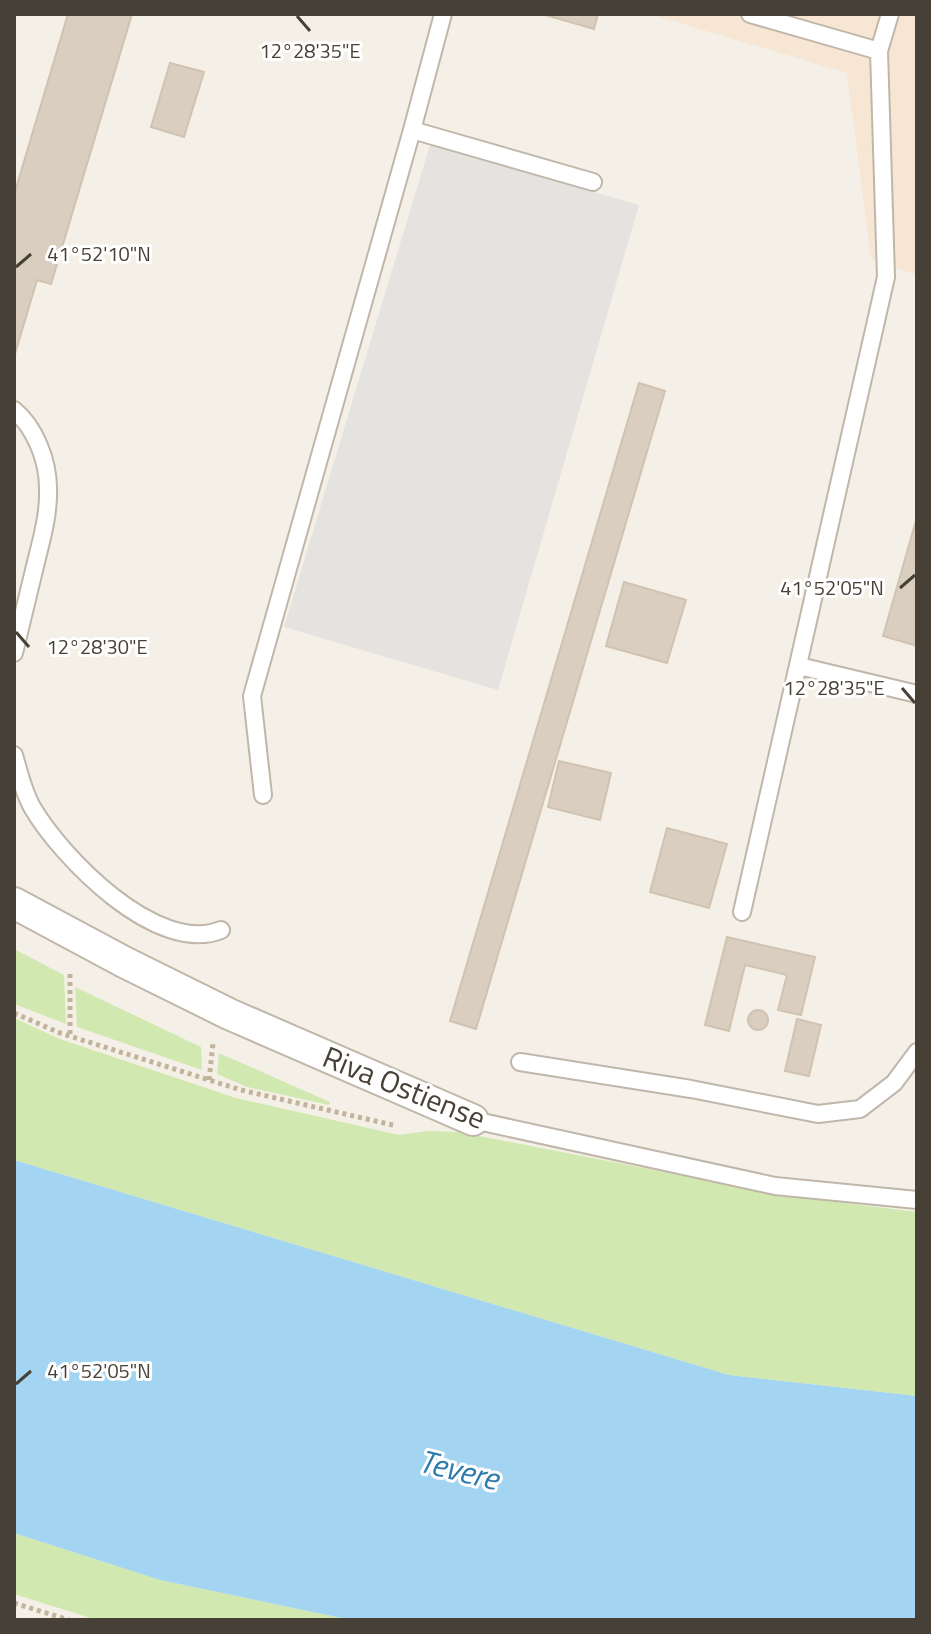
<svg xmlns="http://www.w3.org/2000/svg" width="931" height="1634" viewBox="0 0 931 1634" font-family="'Titillium Web',sans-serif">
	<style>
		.commercial { fill: #f6e6d3 }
		.green { fill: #d1e9b0 }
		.parking { fill: #e5e3e0 }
		.water { fill: #a3d4f1 }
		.building { fill: #d9cec0; stroke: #d1c3b0; stroke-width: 2 }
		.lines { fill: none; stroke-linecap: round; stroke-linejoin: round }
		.service-casing { stroke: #c0b7aa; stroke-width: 20 }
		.minor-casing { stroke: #c0b7aa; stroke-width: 34 }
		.path { stroke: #c2b39b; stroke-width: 5; stroke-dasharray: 4 4; stroke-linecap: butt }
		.service { stroke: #fff; stroke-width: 16 }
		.minor { stroke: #fff; stroke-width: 30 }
		.ticks { fill: none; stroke: #474036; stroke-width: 3 }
		.labels { text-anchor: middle; stroke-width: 6; stroke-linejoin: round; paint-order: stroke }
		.street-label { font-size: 30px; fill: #474036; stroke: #fff }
		.water-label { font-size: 32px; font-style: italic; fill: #2c7bad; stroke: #fff }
		.ticks-label { font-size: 20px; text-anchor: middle; fill: #474036; stroke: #fff; stroke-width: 6; stroke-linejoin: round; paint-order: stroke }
	</style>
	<rect width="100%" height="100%" fill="#f4f0e8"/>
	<!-- commercial -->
	<path class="commercial" d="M 650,14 L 917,14 L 917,275 L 871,259 L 847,73 Z"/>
	<!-- green -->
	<path class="green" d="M 14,949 L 64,975 L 66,1024 L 14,1004 Z
		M 75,987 L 201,1047 L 202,1070 L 77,1027 Z
		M 14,1018 L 60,1039 L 236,1098 L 399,1135 L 428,1131 L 459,1132 L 782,1195 L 917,1212 L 917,1396 L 729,1375 L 14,1160 Z
		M 219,1053 L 330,1102 L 329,1105 L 247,1087 L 217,1074 Z
		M 14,1533 L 160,1580 L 351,1620 L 97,1620 L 14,1594 Z"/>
	<!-- parking -->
	<path class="parking" d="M 430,145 L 639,205 L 498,690 L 284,627 Z"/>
	<!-- water -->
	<path class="water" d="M 14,1160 L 729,1375 L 917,1396 L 917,1620 L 351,1620 L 160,1580 L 14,1533 Z"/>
	<!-- building -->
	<path class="building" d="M 68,14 L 132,14 L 51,284 L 37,280 L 15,354 L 14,195 Z
		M 542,14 L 598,14 L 594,29 Z
		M 170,63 L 204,72 L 184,137 L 151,127 Z
		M 639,383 L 665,391 L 476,1029 L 450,1021 Z
		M 917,517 L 917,646 L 883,636 Z
		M 624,582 L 686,600 L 667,663 L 606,646 Z
		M 559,761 L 611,773 L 600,820 L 548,807 Z
		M 667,828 L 727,844 L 709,908 L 650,892 Z
		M 727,937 L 815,957 L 801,1015 L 778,1010 L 787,975 L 745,965 L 729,1031 L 705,1025 Z
		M748 1020a10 10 0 1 1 20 0a10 10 0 1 1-20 0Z
		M 797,1019 L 821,1025 L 809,1076 L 785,1071 Z"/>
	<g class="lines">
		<!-- service casing -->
		<g class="service-casing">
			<path id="service" d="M 750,14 L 879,51
				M 412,130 L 593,182
				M 14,410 C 35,427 48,461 48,488 C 49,513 42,538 36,562 C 29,592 21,623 14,653
				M 799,666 L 917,694
				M 14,755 C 19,772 23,791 32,807 C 61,857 157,956 221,930
				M 263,795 L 252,696 L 412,130 L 443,14
				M 742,912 L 886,277 L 879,51 L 890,14
				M 520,1062 L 691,1089 L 818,1114 L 860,1109 L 894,1083 L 917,1052
				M 473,1120 L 775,1186 L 917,1200"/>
		</g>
		<!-- minor casing -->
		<g class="minor-casing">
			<path id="minor" d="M 14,903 L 124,962 L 229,1014 L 473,1120"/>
		</g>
		<!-- path -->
		<path class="path" d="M 70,974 L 70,1036
			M 14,1013 L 60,1033 L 241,1090 L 397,1126
			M 209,1080 L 213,1044
			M 14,1603 L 69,1620"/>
		<!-- service -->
		<use href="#service" class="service"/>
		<!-- minor -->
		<use href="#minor" class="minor"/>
	</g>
	<!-- ticks -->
	<path class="ticks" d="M 297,16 L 310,31M 16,267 L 31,254M 900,588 L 915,575M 16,632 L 29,647M 902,688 L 915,703M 16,1384 L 31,1371"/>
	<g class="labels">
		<!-- street labels -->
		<g class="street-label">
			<text transform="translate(404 1088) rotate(22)" y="10">Riva Ostiense</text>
		</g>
		<!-- water labels -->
		<g class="water-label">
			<text transform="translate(459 1470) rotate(14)" y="11">Tevere</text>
		</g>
	</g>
	<g class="ticks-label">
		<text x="310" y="58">12°28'35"E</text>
		<text x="99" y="261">41°52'10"N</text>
		<text x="832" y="595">41°52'05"N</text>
		<text x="97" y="654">12°28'30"E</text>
		<text x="834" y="695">12°28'35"E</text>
		<text x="99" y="1378">41°52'05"N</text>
	</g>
	<!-- border -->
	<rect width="931" height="1634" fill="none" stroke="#474036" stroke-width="32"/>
</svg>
